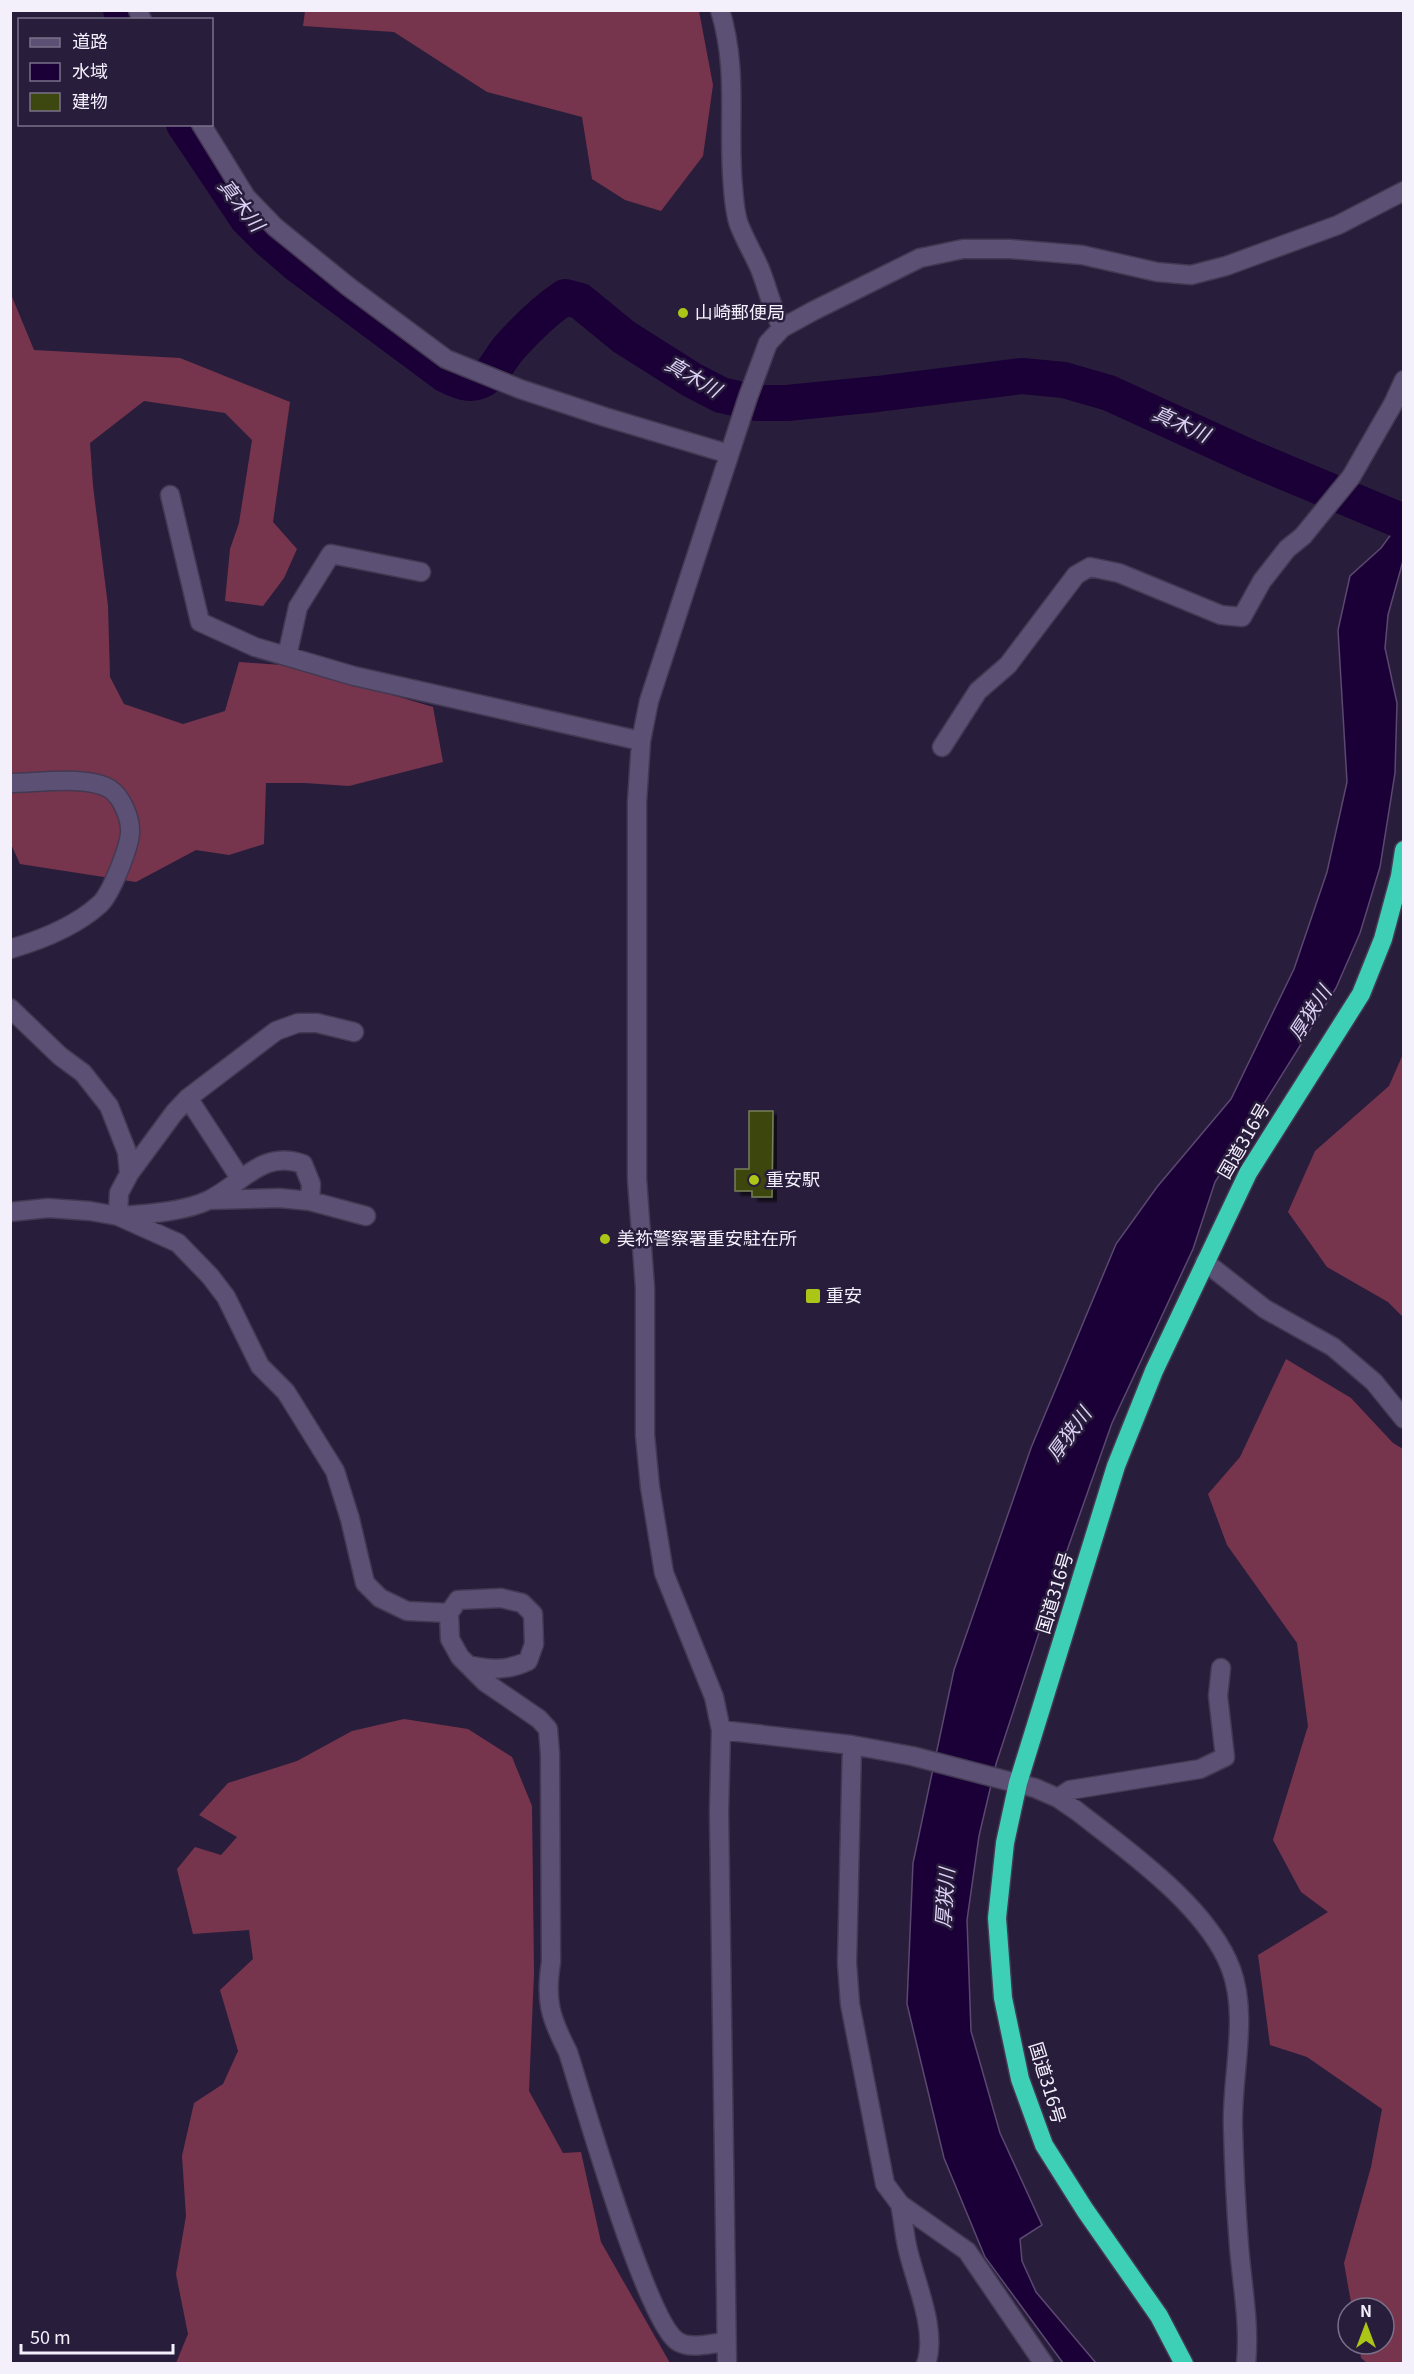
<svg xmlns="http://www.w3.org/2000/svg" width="1414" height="2374" viewBox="0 0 1414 2374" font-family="Georgia,'Noto Sans JP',serif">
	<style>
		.forest { fill: #77354d }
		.water { fill: #1a0036; stroke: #5b4871; stroke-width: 1.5 }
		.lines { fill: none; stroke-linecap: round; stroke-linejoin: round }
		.river { stroke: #1a0036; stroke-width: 36 }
		.building { fill: #3d4710; stroke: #757e57; stroke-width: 1.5; filter: url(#shadow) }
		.minor-casing { stroke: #443952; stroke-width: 21 }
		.highway-casing { stroke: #443952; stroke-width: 21 }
		.minor { stroke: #5c5074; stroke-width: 18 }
		.highway { stroke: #3ecfb7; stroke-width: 18 }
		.poi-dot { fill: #abc616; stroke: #291d3c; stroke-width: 2 }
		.labels { text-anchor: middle; stroke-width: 5; stroke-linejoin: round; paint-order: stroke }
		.poi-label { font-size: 18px; fill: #f3f0fc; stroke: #291d3c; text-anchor: start }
		.street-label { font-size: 18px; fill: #f3f0fc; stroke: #291d3c }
		.water-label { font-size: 20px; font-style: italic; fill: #ddd2f6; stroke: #291d3c }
	</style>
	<defs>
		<filter id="shadow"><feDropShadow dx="6" dy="4" stdDeviation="1.5" flood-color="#0009"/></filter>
	</defs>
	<rect width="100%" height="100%" fill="#291d3c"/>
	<!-- forest -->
	<path class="forest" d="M 305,11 L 699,11 L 713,85 L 703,156 L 661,211 L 625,200 L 592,179 L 582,117 L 487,92 L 394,32 L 303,26 Z
		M 10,292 L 34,350 L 180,358 L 290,402 L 273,522 L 297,549 L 284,578 L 263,606 L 225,601 L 230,549 L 239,523 L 252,440 L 225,413 L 144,401 L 90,443 L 93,486 L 108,606 L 110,677 L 124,704 L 183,724 L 225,711 L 239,662 L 295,666 L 433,707 L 443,762 L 349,786 L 305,783 L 266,783 L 264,844 L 229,855 L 196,850 L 136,882 L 20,864 L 10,842 Z
		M 1403,1054 L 1403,1317 L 1388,1302 L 1327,1267 L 1288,1212 L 1315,1151 L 1389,1086 Z
		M 1286,1359 L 1351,1398 L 1393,1443 L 1403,1449 L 1403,2363 L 1367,2363 L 1361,2358 L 1359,2344 L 1384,2344 L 1384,2308 L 1352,2308 L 1344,2263 L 1371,2167 L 1382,2109 L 1307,2057 L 1270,2045 L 1258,1955 L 1328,1912 L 1301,1892 L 1273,1840 L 1308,1726 L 1297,1643 L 1227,1545 L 1208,1494 L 1240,1457 Z
		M 404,1719 L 468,1729 L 512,1757 L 532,1806 L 534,1973 L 529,2091 L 563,2153 L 581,2152 L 601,2242 L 670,2363 L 176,2363 L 188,2334 L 176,2274 L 186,2216 L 182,2156 L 194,2103 L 223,2084 L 238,2051 L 220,1990 L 253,1959 L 249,1930 L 193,1934 L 177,1869 L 195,1847 L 221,1855 L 237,1837 L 199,1815 L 228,1783 L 297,1761 L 352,1731 Z"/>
	<!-- water -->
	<path class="water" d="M 1403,518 L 1403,561 L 1388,615 L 1385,648 L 1397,703 L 1395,773 L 1380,867 L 1360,933 L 1336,988 L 1215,1182 L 1193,1249 L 1112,1423 L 1051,1596 L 996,1764 L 979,1836 L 967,1920 L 971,2031 L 1000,2133 L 1042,2225 L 1020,2239 L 1022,2261 L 1036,2292 L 1096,2363 L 1063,2363 L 985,2257 L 944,2158 L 907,2004 L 913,1863 L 954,1670 L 1031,1448 L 1116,1244 L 1157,1187 L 1231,1099 L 1294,969 L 1327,872 L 1347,782 L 1338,630 L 1350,576 L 1381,548 Z"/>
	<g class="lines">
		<!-- river -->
		<path class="river" d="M 121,10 L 127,20
			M 184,124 L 247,218 L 269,240 L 298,265 L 446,375 C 458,380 469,387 482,380 C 493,375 501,357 509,348 C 526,329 544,311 565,297 L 580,301 L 624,337 L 692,380 L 721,395 L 756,403 L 787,403 L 877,394 L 1022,376 L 1064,380 L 1109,393 L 1251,458 L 1404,522"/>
	</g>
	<!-- building -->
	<path class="building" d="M 749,1111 L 773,1111 L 772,1197 L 752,1197 L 752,1191 L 735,1191 L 735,1169 L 749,1169 Z"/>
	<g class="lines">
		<!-- minor casing -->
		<g class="minor-casing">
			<path id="minor" d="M 138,10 L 142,20
				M 720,10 C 739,72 727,125 733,187 C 734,200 735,216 740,227 C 746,242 754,255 760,269 C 768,289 772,309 782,328
				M 201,124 L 246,197 L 275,227 L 349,287 L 446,359 L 520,389 L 605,417 L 729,454
				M 170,495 L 200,622 L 255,647 L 354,676 L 641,741
				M 287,656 L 298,607 L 331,554 L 421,572
				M 942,747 L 978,691 L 1008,665 L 1076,575 L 1090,567 L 1119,573 L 1221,615 L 1242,617 L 1262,581 L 1287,549 L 1303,536 L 1351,477 L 1393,404 L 1404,380
				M 10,783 C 37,783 88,775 110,789 C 122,797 131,819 130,833 C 129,848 111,894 100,904 C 76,926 41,940 10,949
				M 10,1008 L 60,1056 L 83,1073 L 109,1106 L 127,1152 L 129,1174 L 119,1193 L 118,1216 C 146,1214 184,1212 209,1200 C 242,1184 262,1149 303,1164 L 311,1184 L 310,1201
				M 188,1098 L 240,1178
				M 129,1174 L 174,1113 L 188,1098 L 276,1031 L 298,1023 L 317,1023 L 354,1032
				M 209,1200 L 279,1198 L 310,1201 L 366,1216
				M 10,1212 L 48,1208 L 90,1211 L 118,1216 L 178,1243 L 210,1276 L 226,1297 L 260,1366 L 286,1392 L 335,1471 L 350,1519 L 365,1583 L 380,1598 L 407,1611 L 449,1613 L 458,1600 L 501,1598 L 522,1603 L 533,1614 L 534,1644 L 528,1661 C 507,1671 489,1670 468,1665
				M 1205,1262 L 1265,1309 L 1333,1347 L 1374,1382 L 1404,1419
				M 449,1613 L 450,1639 L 460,1657 L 485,1682 L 539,1719 L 548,1729 L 550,1754 L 551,1962 C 545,2001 550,2017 568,2052 C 583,2099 646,2320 677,2341 C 690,2350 711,2343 726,2342
				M 721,1730 L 852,1745 L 912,1756 L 1035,1788 L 1058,1798 L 1077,1811 C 1128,1851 1208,1907 1231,1969 C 1249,2017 1231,2078 1233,2128 C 1234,2167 1236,2207 1239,2246 C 1242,2285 1250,2324 1246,2364
				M 852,1745 L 847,1963 L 850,2004 L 885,2184 L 900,2204 L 967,2251 L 1044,2364
				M 1058,1798 L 1070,1790 L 1200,1769 L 1225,1757 L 1218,1696 L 1221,1668
				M 900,2204 C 903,2218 904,2232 907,2246 C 914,2280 938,2329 926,2364
				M 727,2364 L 719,1812 L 721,1730 L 714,1697 L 664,1573 L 650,1487 L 645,1435 L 645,1288 L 637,1179 L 637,802 L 641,741 L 649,701 L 748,397 L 768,343 L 782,328 L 813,311 L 920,258 L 963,249 L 1010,249 L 1082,255 L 1157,272 L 1191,275 L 1226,266 L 1338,225 L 1404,191"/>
		</g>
		<!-- highway casing -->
		<g class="highway-casing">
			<path id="highway" d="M 1184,2364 L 1159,2316 L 1085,2210 L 1044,2145 L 1020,2079 L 1003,1998 L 997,1918 L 1005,1843 L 1018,1783 L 1116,1466 L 1154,1371 L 1248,1173 L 1361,994 L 1383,939 L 1400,876 L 1404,850"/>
		</g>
		<!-- minor -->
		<use href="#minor" class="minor"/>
		<!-- highway -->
		<use href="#highway" class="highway"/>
	</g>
	<!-- markers -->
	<g class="poi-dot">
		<circle cx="683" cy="313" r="6"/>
		<circle cx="754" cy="1180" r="6"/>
		<circle cx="605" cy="1239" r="6"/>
		<rect x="805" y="1288" width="16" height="16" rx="3"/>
	</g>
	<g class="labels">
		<!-- poi labels -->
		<g class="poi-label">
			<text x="695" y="319">山崎郵便局</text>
			<text x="766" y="1186">重安駅</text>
			<text x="617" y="1245">美祢警察署重安駐在所</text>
			<text x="826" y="1302">重安</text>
		</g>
		<!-- street labels -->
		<g class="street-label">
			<text transform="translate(1244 1141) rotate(-60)" y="6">国道316号</text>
			<text transform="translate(1055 1593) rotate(-73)" y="6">国道316号</text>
			<text transform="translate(1047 2083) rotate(73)" y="6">国道316号</text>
		</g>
		<!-- water labels -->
		<g class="water-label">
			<text transform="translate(241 205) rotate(52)" y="7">真木川</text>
			<text transform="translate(693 377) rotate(30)" y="7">真木川</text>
			<text transform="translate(1181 424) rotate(24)" y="7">真木川</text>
			<text transform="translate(1310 1013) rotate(-57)" y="7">厚狭川</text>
			<text transform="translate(1069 1434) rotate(-54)" y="7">厚狭川</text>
			<text transform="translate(945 1898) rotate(-86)" y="7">厚狭川</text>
		</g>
	</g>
	<!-- border -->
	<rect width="1414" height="2374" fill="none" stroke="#f3f0fc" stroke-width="24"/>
	<!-- legend -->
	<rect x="18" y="18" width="195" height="108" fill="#291d3c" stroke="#7a7189" stroke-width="1.5"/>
	<rect x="30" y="38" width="30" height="9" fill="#5c5074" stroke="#7a7189" stroke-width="1.5"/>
	<text x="72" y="48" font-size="18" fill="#f3f0fc">道路</text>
	<rect x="30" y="63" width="30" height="18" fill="#1a0036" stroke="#7a7189" stroke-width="1.5"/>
	<text x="72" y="78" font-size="18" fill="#f3f0fc">水域</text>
	<rect x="30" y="93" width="30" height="18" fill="#3d4710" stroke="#7a7189" stroke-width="1.5"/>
	<text x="72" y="108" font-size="18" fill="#f3f0fc">建物</text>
	<!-- north arrow -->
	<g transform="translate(1366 2326)"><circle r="28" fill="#291d3c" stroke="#7a7189" stroke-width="1.5"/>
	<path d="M0-4.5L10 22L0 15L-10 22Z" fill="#abc616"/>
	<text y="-9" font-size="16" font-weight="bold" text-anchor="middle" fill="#f3f0fc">N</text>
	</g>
	<!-- scale -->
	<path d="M21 2344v9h152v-9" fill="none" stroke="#f3f0fc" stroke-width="3"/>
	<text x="30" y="2344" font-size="18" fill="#f3f0fc" stroke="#291d3c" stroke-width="4.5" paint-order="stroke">50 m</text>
</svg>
